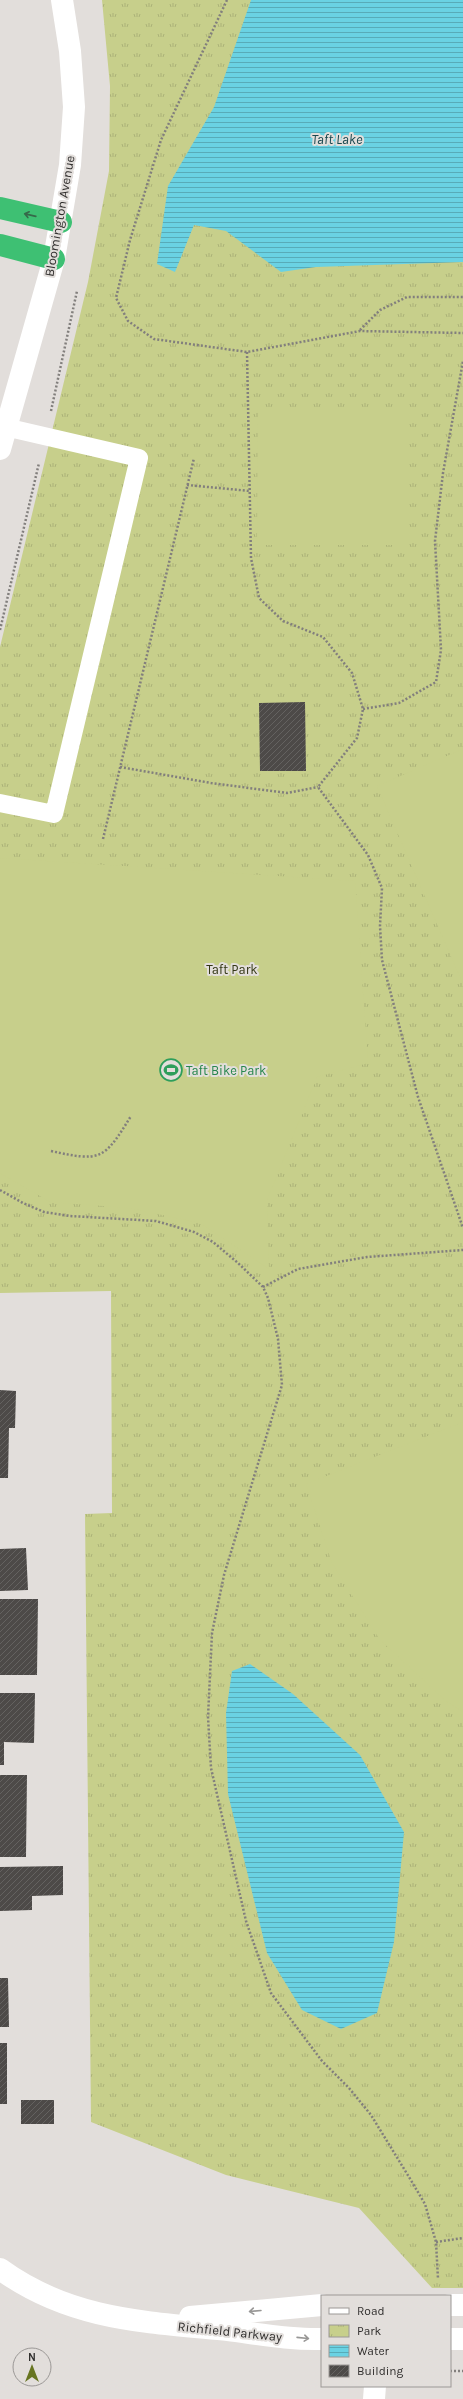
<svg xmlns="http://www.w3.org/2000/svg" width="463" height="2399" viewBox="0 0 463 2399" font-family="Karla,sans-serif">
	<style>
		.park { fill: url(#park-tufts) }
		.garden { fill: #c7cf8b }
		.water { fill: url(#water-rules) }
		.building { fill: url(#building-hatch) }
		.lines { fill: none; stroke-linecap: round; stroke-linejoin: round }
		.path { stroke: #827f7d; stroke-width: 2.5; stroke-dasharray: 2 2; stroke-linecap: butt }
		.lane { stroke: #fff; stroke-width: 18 }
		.street { stroke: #fff; stroke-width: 22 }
		.secondary { stroke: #fff; stroke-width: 22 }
		.highway { stroke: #3ec073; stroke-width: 22 }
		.oneway { stroke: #36694a }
		.oneway2 { stroke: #989796 }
		.labels { text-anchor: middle; stroke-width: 4; stroke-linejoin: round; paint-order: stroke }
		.street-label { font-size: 13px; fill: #312f2e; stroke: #e2dedb }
		.park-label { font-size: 13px; fill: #333715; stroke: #e2dedb }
		.leisure-label { font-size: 13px; fill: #27864d; stroke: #e2dedb; text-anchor: start }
		.water-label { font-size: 14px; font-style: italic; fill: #17464e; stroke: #e2dedb }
	</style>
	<defs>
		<pattern id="park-tufts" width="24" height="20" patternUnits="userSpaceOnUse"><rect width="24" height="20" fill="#c7cf8b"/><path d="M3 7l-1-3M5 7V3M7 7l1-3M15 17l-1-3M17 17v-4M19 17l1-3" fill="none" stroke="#abb278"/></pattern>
		<pattern id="water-rules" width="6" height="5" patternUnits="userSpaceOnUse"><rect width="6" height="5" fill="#6ad2e3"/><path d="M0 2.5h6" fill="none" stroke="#58abb8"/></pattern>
		<pattern id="building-hatch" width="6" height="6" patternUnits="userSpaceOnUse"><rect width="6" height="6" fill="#4d4a48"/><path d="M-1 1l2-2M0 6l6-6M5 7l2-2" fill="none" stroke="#646260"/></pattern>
	</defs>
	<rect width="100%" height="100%" fill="#e2dedb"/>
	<!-- park -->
	<path class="park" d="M 102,0 L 463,0 L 463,2288 L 432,2288 L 359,2208 L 226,2175 L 91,2122 L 85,1514 L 112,1513 L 111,1291 L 0,1293 L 0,647 L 88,282 L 109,171 L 110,86 Z"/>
	<!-- garden -->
	<path class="garden" d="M 258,408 L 407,408 L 407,545 L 257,545 Z
		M 463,749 L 463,984 L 377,786 Z
		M 0,858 L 355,881 L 368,1063 L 317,1077 L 267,1200 L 269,1269 L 200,1223 L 129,1208 L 50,1202 L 0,1173 Z
		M 463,1422 L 463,1712 L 446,1701 L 380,1640 L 332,1563 L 306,1484 Z"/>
	<!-- water -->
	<path class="water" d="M 251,0 L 463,0 L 463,262 L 316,267 L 281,272 L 226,231 L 194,225 L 175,272 L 157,264 L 168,186 L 214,107 Z
		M 250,1664 L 293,1694 L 360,1755 L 404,1832 L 394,1942 L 377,2013 L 341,2029 L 302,2010 L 267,1953 L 228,1794 L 226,1713 L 232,1671 Z"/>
	<!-- building -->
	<path class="building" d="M 305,702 L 306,771 L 260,771 L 259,703 Z
		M 0,1390 L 16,1391 L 15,1428 L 9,1428 L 8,1478 L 0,1478 Z
		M 26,1548 L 28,1590 L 0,1591 L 0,1549 Z
		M 0,1599 L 38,1599 L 37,1675 L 0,1675 Z
		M 0,1693 L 35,1693 L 34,1743 L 4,1742 L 4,1765 L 0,1765 Z
		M 0,1775 L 27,1775 L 26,1857 L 0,1857 Z
		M 63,1866 L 63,1895 L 32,1896 L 32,1910 L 0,1911 L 0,1867 Z
		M 0,1978 L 8,1978 L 9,2027 L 0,2027 Z
		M 0,2043 L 7,2043 L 7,2104 L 0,2104 Z
		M 21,2100 L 54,2100 L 54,2124 L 21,2124 Z"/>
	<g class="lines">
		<!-- path -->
		<path class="path" d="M 227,0 L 161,140 L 130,240 L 116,298 L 128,321 L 154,339 L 247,352 L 360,331 L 463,333
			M 360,330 L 380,310 L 407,297 L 463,297
			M 247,352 L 251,558 L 259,598 L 283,621 L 323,637 L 352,673 L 363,709 L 357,738 L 318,787 L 368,855 L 382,888 L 380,926 L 382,960 L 418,1097 L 463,1228
			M 51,411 L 77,291
			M 187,485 L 250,491
			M 0,630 L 39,463
			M 363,709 L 399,703 L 436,682 L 441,650 L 435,541 L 443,473 L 463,361
			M 120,767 L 211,783 L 287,793 L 318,787
			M 103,839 L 194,458
			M 51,1151 C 101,1162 104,1160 131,1116
			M 0,1190 L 23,1203 L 44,1212 L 70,1216 L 156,1221 L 194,1232 L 213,1242 L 238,1263 L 263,1287 L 268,1298 L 278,1339 L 282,1385 L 224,1575 L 212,1633 L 208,1717 L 211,1768 L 246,1921 L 271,1993 L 322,2061 L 349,2088 L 371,2115 L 409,2177 L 425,2204 L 436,2242 L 438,2279
			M 263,1287 L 298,1269 L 367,1257 L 463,1250
			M 436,2242 L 463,2238
			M 450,2371 L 463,2371"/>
		<!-- lane -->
		<path class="lane" d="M 0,803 L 54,814 L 139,458 L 5,427"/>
		<!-- street -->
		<path class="street" d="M 374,2399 L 375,2386"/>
		<!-- secondary -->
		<path class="secondary" d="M 0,449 L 54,259 L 70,165 L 74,107 L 70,51 L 62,0
			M 0,2269 C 70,2320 145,2322 228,2330 C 259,2334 291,2340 322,2339
			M 450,2305 L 463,2305
			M 190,2317 L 322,2305
			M 450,2339 L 463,2339"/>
		<!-- highway -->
		<path class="highway" d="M 0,208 L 61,222
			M 0,245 L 54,259"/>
	</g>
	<!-- one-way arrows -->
	<defs><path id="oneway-shaft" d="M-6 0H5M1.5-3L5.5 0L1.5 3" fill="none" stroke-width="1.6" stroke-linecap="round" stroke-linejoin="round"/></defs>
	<use class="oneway" href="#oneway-shaft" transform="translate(30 215) rotate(-167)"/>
	<g class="oneway2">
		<use href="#oneway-shaft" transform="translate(255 2311) rotate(175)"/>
		<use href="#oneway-shaft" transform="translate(303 2338) rotate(6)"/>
	</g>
	<!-- icons -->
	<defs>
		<g id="stadium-ring" transform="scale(1.15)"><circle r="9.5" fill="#e2dedb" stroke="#2e9e5b" stroke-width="1.5"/><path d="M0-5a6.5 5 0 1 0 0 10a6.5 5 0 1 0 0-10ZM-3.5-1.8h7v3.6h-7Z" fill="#2e9e5b"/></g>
	</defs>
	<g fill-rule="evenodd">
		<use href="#stadium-ring" x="171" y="1070"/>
	</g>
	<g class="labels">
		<!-- street labels -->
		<g class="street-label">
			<text transform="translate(59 216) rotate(-80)" y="5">Bloomington Avenue</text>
			<text transform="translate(230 2331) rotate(6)" y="5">Richfield Parkway</text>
		</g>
		<!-- park labels -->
		<g class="park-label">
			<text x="232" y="974">Taft Park</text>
		</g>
		<!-- leisure labels -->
		<g class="leisure-label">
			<text x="186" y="1075">Taft Bike Park</text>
		</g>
		<!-- water labels -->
		<g class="water-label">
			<text x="337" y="144">Taft Lake</text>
		</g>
	</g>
	<!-- legend -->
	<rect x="321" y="2295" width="130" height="92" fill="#e2dedb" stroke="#9b9896"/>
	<rect x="329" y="2308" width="20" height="6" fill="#ffffff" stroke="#9b9896"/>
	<text x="357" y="2315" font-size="12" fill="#312f2e">Road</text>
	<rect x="329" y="2325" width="20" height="12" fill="url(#park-tufts)" stroke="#9b9896"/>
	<text x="357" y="2335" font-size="12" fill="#312f2e">Park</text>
	<rect x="329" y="2345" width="20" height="12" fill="url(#water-rules)" stroke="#9b9896"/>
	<text x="357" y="2355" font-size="12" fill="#312f2e">Water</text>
	<rect x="329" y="2365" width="20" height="12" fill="url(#building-hatch)" stroke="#9b9896"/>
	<text x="357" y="2375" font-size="12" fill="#312f2e">Building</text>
	<!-- north arrow -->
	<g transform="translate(32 2367)"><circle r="19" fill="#e2dedb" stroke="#9b9896"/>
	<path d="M0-3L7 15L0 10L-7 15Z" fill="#677521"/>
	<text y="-6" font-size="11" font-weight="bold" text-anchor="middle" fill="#312f2e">N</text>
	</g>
</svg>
